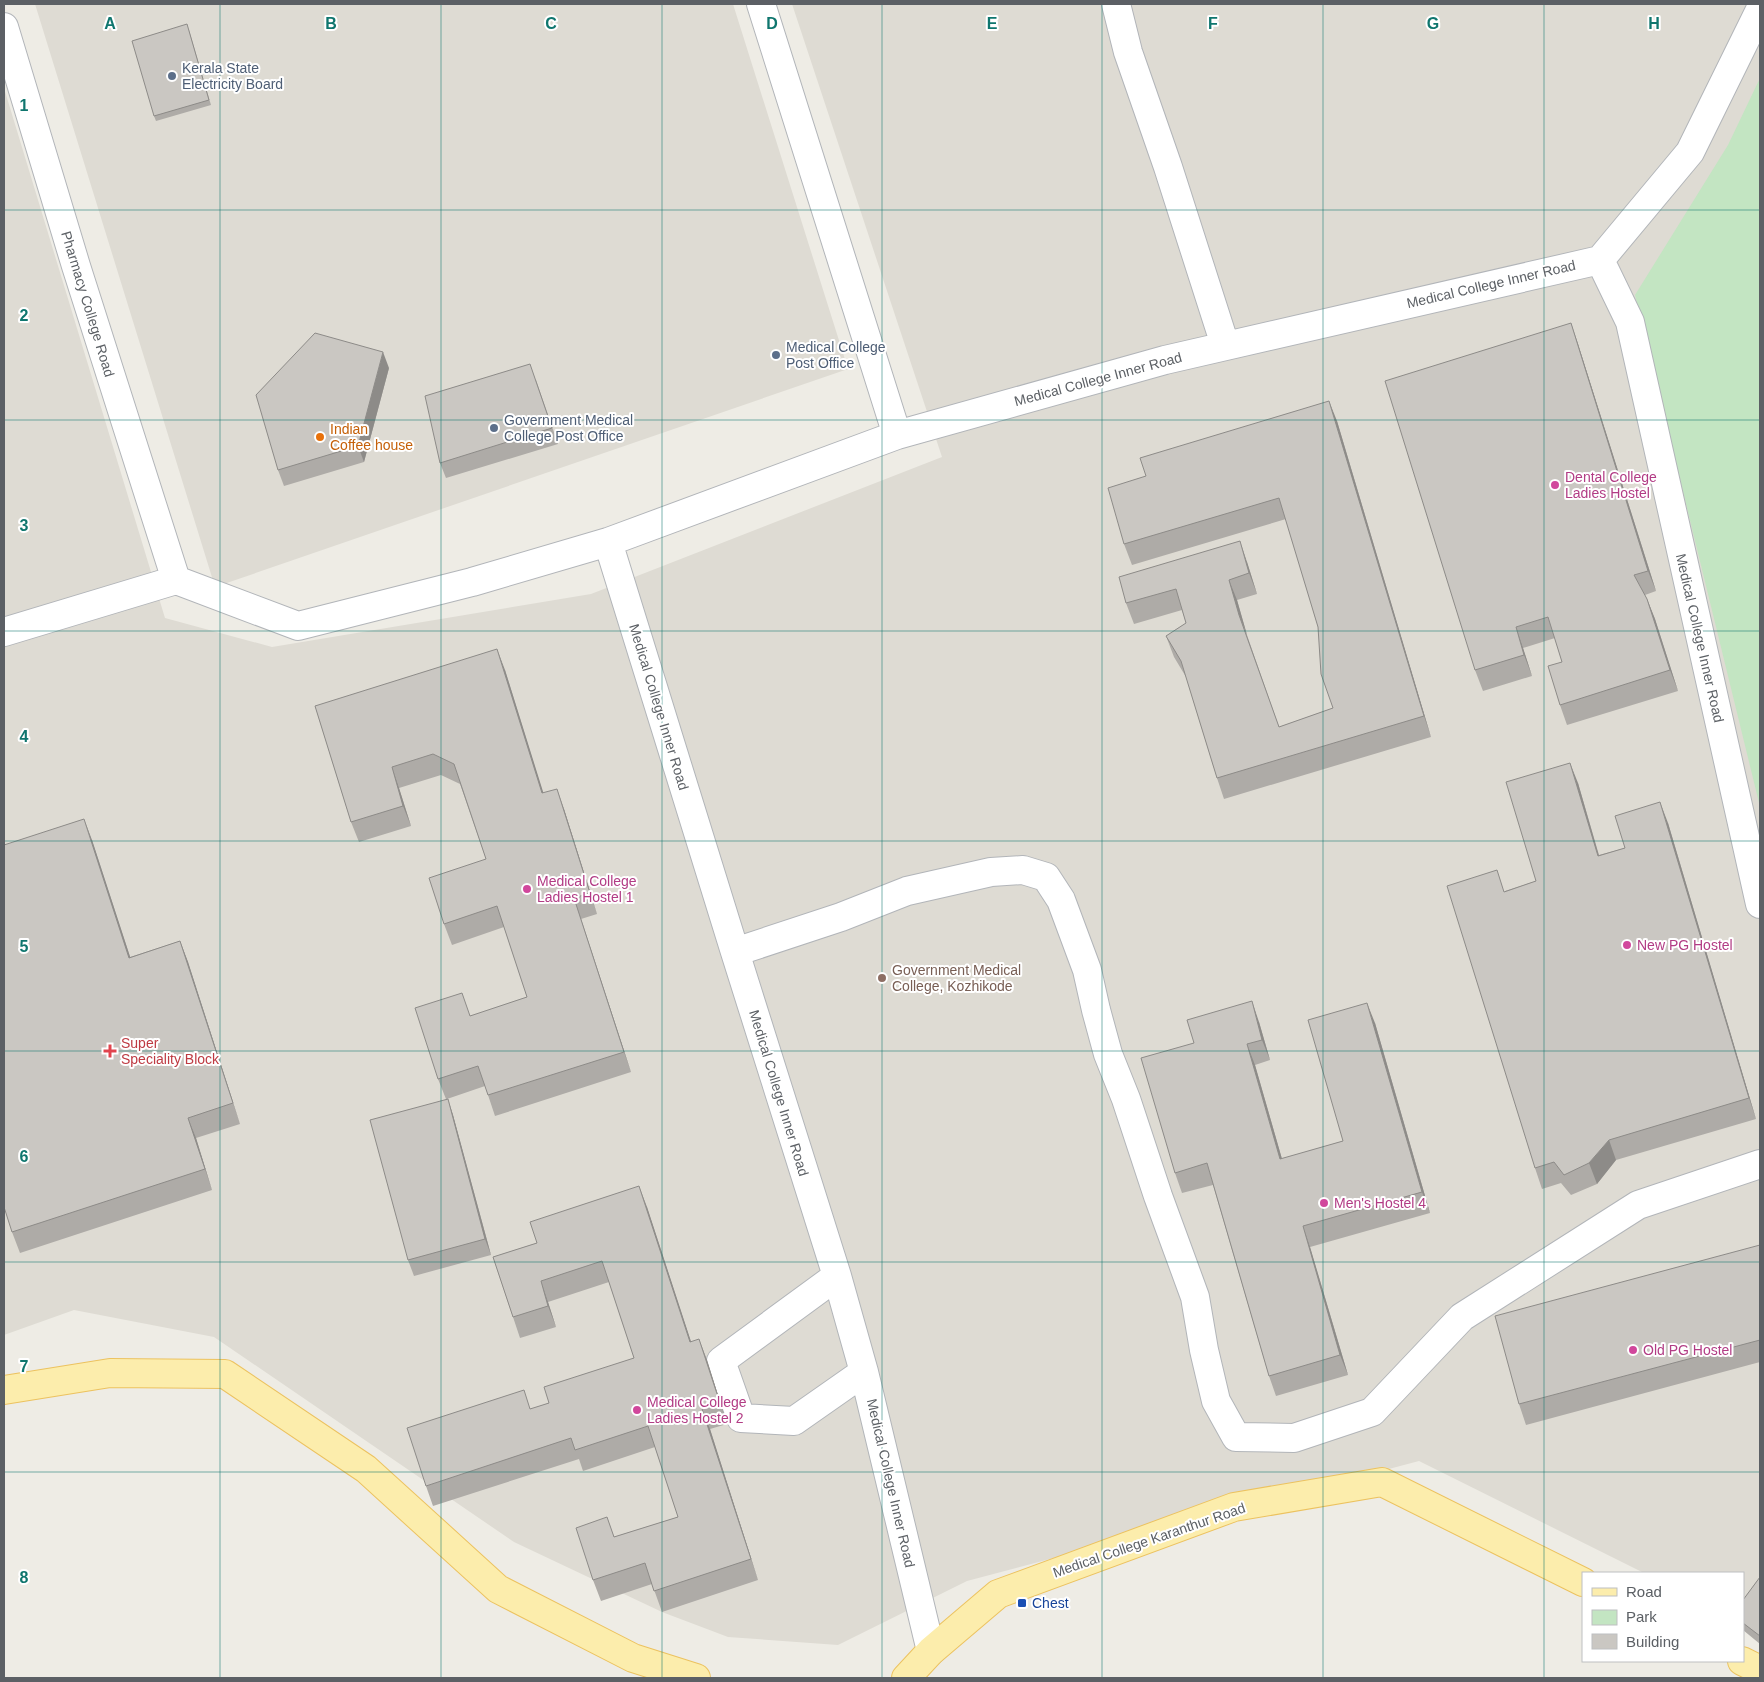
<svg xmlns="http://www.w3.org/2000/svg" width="1764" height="1682" viewBox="0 0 1764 1682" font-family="Helvetica,sans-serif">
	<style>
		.education { fill: #dedbd3 }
		.green { fill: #c3e5c2 }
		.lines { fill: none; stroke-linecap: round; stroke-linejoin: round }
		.minor-casing { stroke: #b2b5b9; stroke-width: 30 }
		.major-casing { stroke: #ecc25f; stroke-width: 30 }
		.minor { stroke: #fff; stroke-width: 28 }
		.major { stroke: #fcedac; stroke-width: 28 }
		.wall { fill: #aeaba7 }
		.shaded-wall { fill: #8d8b88 }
		.building { fill: #cac7c2; stroke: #8d8b88 }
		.grid { fill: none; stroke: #0f766e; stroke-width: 1; stroke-opacity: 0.55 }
		.service-dot { fill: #5c6f8a; stroke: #fff; stroke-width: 2 }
		.food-dot { fill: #e8710a; stroke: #fff; stroke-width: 2 }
		.hotel-dot { fill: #d1479c; stroke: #fff; stroke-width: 2 }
		.education-dot { fill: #8d6e63; stroke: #fff; stroke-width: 2 }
		.health-dot { fill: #e0444e; stroke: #fff; stroke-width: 2 }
		.transit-dot { fill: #1a4fb4; stroke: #fff; stroke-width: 2 }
		.labels { text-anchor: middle; stroke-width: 4; stroke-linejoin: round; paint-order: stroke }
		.service-label { font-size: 14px; fill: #4e5e75; stroke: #fff; text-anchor: start }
		.street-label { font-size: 14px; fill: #5c6065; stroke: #fff }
		.food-label { font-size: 14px; fill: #c56008; stroke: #fff; text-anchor: start }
		.hotel-label { font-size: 14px; fill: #b23c85; stroke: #fff; text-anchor: start }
		.education-label { font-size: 14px; fill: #785e54; stroke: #fff; text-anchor: start }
		.health-label { font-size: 14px; fill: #be3a42; stroke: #fff; text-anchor: start }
		.transit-label { font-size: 14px; fill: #164399; stroke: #fff; text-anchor: start }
		.grid-label { font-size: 16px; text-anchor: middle; font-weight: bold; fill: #0f766e; stroke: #fff; stroke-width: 4; stroke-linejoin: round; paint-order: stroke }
	</style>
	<rect width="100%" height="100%" fill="#eeece5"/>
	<!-- education -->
	<path class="education" d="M 35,4 L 733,4 L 848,369 L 215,587 Z
		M 792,4 L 1760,4 L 1760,1631 L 1743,1623 L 1743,1573 L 1644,1573 L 1419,1461 L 967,1581 L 838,1645 L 728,1637 L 662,1612 L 514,1542 L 214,1337 L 74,1310 L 4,1335 L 4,88 L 165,618 L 272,647 L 591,594 L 942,457 Z"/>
	<!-- green -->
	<path class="green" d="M 1760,78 L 1760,807 L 1635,295 L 1728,145 Z"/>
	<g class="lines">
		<!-- minor casing -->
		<g class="minor-casing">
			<path id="minor" d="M 761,4 L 897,435
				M 1116,4 L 1128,52 L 1168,167 L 1225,345
				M 4,27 L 76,266 L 176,580
				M 1600,260 L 1690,152 L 1760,10
				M 608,542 L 735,952 L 837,1276 L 864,1372 L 931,1651
				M 4,632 L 176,580 L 298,626 L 472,582 L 608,542 L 897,435 L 1165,360 L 1600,260 L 1630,322 L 1760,904
				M 735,952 L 841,917 L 907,891 L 991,872 L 1023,870 L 1046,877 L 1061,900 L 1087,970 L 1096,1010 L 1108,1054 L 1126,1099 L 1158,1196 L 1195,1297 L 1204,1350 L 1216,1401 L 1236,1437 L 1294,1438 L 1372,1412 L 1462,1317 L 1638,1205 L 1760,1164
				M 837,1276 L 721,1361 L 741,1418 L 794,1421 L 864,1372"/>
		</g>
		<!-- major casing -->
		<g class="major-casing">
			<path id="major" d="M 4,1390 L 110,1373 L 225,1374 L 366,1469 L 498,1589 L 633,1658 L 696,1678
				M 1742,1661 L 1760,1670
				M 906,1678 L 931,1651 L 998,1594 L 1234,1507 L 1382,1482 L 1583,1582"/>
		</g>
		<!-- minor -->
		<use href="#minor" class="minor"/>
		<!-- major -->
		<use href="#major" class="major"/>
	</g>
	<!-- wall -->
	<path class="wall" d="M 189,30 L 211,105 L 156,121 L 154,116 Z
		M 1571,323 L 1578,344 L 1656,591 L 1645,595 L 1647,599 L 1655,619 L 1678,691 L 1567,725 L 1560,705 L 1562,662 L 1555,638 L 1523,648 L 1532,676 L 1483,691 L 1475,670 Z
		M 389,368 L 364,462 L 284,486 L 278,470 Z
		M 536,380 L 558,444 L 446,478 L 440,463 Z
		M 1337,421 L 1431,737 L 1224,799 L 1217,778 L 1186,677 L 1174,657 L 1166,636 L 1186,623 L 1182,610 L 1134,624 L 1126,603 L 1247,562 L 1257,594 L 1237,600 L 1247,635 L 1279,727 L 1333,708 L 1318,627 L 1286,519 L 1132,565 L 1124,544 Z
		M 505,670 L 543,793 L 564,809 L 597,914 L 581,919 L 631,1072 L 495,1116 L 485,1086 L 447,1099 L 453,1115 L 491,1255 L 414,1276 L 408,1260 L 446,1099 L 438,1079 L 471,1016 L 527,997 L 504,927 L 452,945 L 444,924 L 486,859 L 460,784 L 441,775 L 399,788 L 411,826 L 359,842 L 351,822 L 315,706 Z
		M 1578,783 L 1599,855 L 1625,848 L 1668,823 L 1756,1119 L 1616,1160 L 1597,1184 L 1571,1195 L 1561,1183 L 1542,1189 L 1535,1168 L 1505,891 L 1536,881 Z
		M 92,840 L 130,957 L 180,941 L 188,962 L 240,1124 L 196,1138 L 212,1190 L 20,1253 L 12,1232 Z
		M 1259,1022 L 1270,1060 L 1255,1065 L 1282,1159 L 1343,1141 L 1375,1023 L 1430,1213 L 1310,1247 L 1348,1375 L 1276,1396 L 1269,1376 L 1213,1185 L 1182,1193 L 1175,1173 L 1194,1043 Z
		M 647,1207 L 691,1342 L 707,1360 L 727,1424 L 710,1429 L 758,1580 L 662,1612 L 652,1584 L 601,1601 L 593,1580 L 607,1517 L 614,1537 L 678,1517 L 655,1447 L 583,1471 L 579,1459 L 433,1506 L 426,1486 L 531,1409 L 549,1403 L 634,1358 L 609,1282 L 548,1302 L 556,1327 L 520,1338 L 493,1257 Z
		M 1760,1245 L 1760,1362 L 1526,1425 L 1519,1404 Z
		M 1760,1577 L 1760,1644 L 1743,1630 L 1743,1600 Z"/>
	<!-- shaded-wall -->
	<path class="shaded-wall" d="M 1571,323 L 1578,344 L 1656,591 L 1648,571 Z
		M 383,352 L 389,368 L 364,462 L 358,446 Z
		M 1329,401 L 1337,421 L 1431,737 L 1424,716 Z
		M 1240,541 L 1247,562 L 1257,594 L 1249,573 Z
		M 1229,580 L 1237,600 L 1247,635 L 1239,615 Z
		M 1647,599 L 1655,619 L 1678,691 L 1670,670 Z
		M 1516,627 L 1523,648 L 1532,676 L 1524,655 Z
		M 497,649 L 505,670 L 550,814 L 542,793 Z
		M 1570,763 L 1578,783 L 1605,877 L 1598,856 Z
		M 392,767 L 399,788 L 411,826 L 403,806 Z
		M 557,789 L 564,809 L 597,914 L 590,893 Z
		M 1660,802 L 1668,823 L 1756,1119 L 1749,1098 Z
		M 84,819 L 92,840 L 137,978 L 129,958 Z
		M 574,898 L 581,919 L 631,1072 L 624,1052 Z
		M 180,941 L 188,962 L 240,1124 L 233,1103 Z
		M 1252,1001 L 1259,1022 L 1270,1060 L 1262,1040 Z
		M 1367,1003 L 1375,1023 L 1430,1213 L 1422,1192 Z
		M 1247,1044 L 1255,1065 L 1288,1180 L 1280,1159 Z
		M 448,1099 L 453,1115 L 491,1255 L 485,1239 Z
		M 188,1118 L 196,1138 L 212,1190 Z
		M 1609,1140 L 1616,1160 L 1597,1184 L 1589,1163 Z
		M 639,1186 L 647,1207 L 698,1363 L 690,1342 Z
		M 1303,1226 L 1310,1247 L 1348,1375 L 1340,1355 Z
		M 541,1281 L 548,1302 L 556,1327 L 548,1306 Z
		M 699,1339 L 707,1360 L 727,1424 L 720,1403 Z
		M 702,1409 L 710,1429 L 758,1580 L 751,1559 Z"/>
	<!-- building -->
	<path class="building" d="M 187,24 L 209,100 L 154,116 L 132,41 Z
		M 1571,323 L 1648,571 L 1634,575 L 1647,599 L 1670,670 L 1560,705 L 1548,666 L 1562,662 L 1548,617 L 1516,627 L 1524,655 L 1475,670 L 1385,381 Z
		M 315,333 L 383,352 L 358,446 L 278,470 L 256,395 Z
		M 530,364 L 552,428 L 440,463 L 425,396 Z
		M 1329,401 L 1424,716 L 1217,778 L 1181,661 L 1166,636 L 1186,623 L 1176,589 L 1126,603 L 1119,577 L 1240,541 L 1249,573 L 1229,580 L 1239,615 L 1279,727 L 1333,708 L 1321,674 L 1318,627 L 1279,498 L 1124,544 L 1108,488 L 1146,476 L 1140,458 Z
		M 497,649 L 542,793 L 557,789 L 590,893 L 574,898 L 624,1052 L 488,1095 L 478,1066 L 438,1079 L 415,1008 L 462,993 L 470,1016 L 527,997 L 497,906 L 444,924 L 429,878 L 486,859 L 454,764 L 433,754 L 392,767 L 403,806 L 351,822 L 315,706 Z
		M 1570,763 L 1598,856 L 1625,848 L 1615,816 L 1660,802 L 1749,1098 L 1609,1140 L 1589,1163 L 1564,1175 L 1554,1162 L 1535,1168 L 1447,886 L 1497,870 L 1504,892 L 1536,881 L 1506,782 Z
		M 84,819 L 129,958 L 180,941 L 233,1103 L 188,1118 L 205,1169 L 12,1232 L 4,1207 L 4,845 Z
		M 1252,1001 L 1262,1040 L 1247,1044 L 1280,1159 L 1343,1141 L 1308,1020 L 1367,1003 L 1422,1192 L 1303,1226 L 1340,1355 L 1269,1376 L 1207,1163 L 1175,1173 L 1141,1058 L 1194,1043 L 1187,1020 Z
		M 448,1099 L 485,1239 L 408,1260 L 370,1120 Z
		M 639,1186 L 690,1342 L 699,1339 L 720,1403 L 702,1409 L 751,1559 L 654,1591 L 645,1563 L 593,1580 L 576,1528 L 607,1517 L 614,1537 L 678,1517 L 648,1426 L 575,1450 L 571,1438 L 426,1486 L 407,1428 L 524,1390 L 530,1409 L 549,1403 L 544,1387 L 634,1358 L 602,1261 L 541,1281 L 548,1306 L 513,1317 L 493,1257 L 537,1243 L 530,1222 Z
		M 1760,1245 L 1760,1340 L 1519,1404 L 1495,1316 Z
		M 1760,1577 L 1760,1636 L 1743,1623 L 1743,1600 Z"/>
	<!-- grid -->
	<path class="grid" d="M 220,4 L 220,1678M 441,4 L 441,1678M 662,4 L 662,1678M 882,4 L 882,1678M 1102,4 L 1102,1678M 1323,4 L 1323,1678M 1544,4 L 1544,1678M 4,210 L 1760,210M 4,420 L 1760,420M 4,631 L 1760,631M 4,841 L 1760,841M 4,1051 L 1760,1051M 4,1262 L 1760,1262M 4,1472 L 1760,1472"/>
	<!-- markers -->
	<g class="service-dot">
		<circle cx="172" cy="76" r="5"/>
		<circle cx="776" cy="355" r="5"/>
		<circle cx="494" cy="428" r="5"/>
	</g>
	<circle class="food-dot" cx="320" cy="437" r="5"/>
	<g class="hotel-dot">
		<circle cx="1555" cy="485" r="5"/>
		<circle cx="527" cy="889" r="5"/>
		<circle cx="1627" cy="945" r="5"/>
		<circle cx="1324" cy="1203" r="5"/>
		<circle cx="1633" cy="1350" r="5"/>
		<circle cx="637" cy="1410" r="5"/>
	</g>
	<circle class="education-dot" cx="882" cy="978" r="5"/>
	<path class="health-dot" d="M107.5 1043.5h5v5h5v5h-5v5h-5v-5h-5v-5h5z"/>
	<rect class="transit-dot" x="1017" y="1598" width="10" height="10" rx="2.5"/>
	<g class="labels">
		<!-- service labels -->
		<g class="service-label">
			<text x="182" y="73">Kerala State<tspan x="182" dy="16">Electricity Board</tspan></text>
			<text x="786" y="352">Medical College<tspan x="786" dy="16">Post Office</tspan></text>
			<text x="504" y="425">Government Medical<tspan x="504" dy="16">College Post Office</tspan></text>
		</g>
		<!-- street labels -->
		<g class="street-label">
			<text transform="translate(1491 284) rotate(-13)" y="5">Medical College Inner Road</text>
			<text transform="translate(88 304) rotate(73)" y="5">Pharmacy College Road</text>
			<text transform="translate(1098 379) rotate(-15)" y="5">Medical College Inner Road</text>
			<text transform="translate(1700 638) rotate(77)" y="5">Medical College Inner Road</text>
			<text transform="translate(659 707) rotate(73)" y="5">Medical College Inner Road</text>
			<text transform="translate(779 1093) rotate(73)" y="5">Medical College Inner Road</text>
			<text transform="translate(891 1483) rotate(77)" y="5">Medical College Inner Road</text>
			<text transform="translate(1149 1540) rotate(-19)" y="5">Medical College Karanthur Road</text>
		</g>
		<!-- food labels -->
		<g class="food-label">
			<text x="330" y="434">Indian<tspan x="330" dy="16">Coffee house</tspan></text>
		</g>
		<!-- hotel labels -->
		<g class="hotel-label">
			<text x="1565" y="482">Dental College<tspan x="1565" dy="16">Ladies Hostel</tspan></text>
			<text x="537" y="886">Medical College<tspan x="537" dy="16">Ladies Hostel 1</tspan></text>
			<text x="1637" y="950">New PG Hostel</text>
			<text x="1334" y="1208">Men's Hostel 4</text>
			<text x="1643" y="1355">Old PG Hostel</text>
			<text x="647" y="1407">Medical College<tspan x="647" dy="16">Ladies Hostel 2</tspan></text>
		</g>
		<!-- education labels -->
		<g class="education-label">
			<text x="892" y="975">Government Medical<tspan x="892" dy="16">College, Kozhikode</tspan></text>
		</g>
		<!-- health labels -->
		<g class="health-label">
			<text x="121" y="1048">Super<tspan x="121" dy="16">Speciality Block</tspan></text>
		</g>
		<!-- transit labels -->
		<g class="transit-label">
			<text x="1032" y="1608">Chest</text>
		</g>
	</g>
	<g class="grid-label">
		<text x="110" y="29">A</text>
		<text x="331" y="29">B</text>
		<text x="551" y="29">C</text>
		<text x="772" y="29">D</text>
		<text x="992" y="29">E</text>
		<text x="1213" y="29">F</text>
		<text x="1433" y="29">G</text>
		<text x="1654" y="29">H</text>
		<text x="24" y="111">1</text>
		<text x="24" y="321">2</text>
		<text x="24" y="531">3</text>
		<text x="24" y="742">4</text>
		<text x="24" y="952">5</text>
		<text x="24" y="1162">6</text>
		<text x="24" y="1372">7</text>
		<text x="24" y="1583">8</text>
	</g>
	<!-- border -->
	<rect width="1764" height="1682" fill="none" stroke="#5c6065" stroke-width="10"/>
	<!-- legend -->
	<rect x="1582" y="1572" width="162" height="90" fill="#ffffff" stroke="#bebfc1"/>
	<rect x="1592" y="1588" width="25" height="8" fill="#fcedac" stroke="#bebfc1"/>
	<text x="1626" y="1597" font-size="15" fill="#5c6065">Road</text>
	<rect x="1592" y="1610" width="25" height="15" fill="#c3e5c2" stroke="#bebfc1"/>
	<text x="1626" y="1622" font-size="15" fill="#5c6065">Park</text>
	<rect x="1592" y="1634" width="25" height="15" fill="#cac7c2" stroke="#bebfc1"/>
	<text x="1626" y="1647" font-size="15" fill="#5c6065">Building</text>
</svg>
